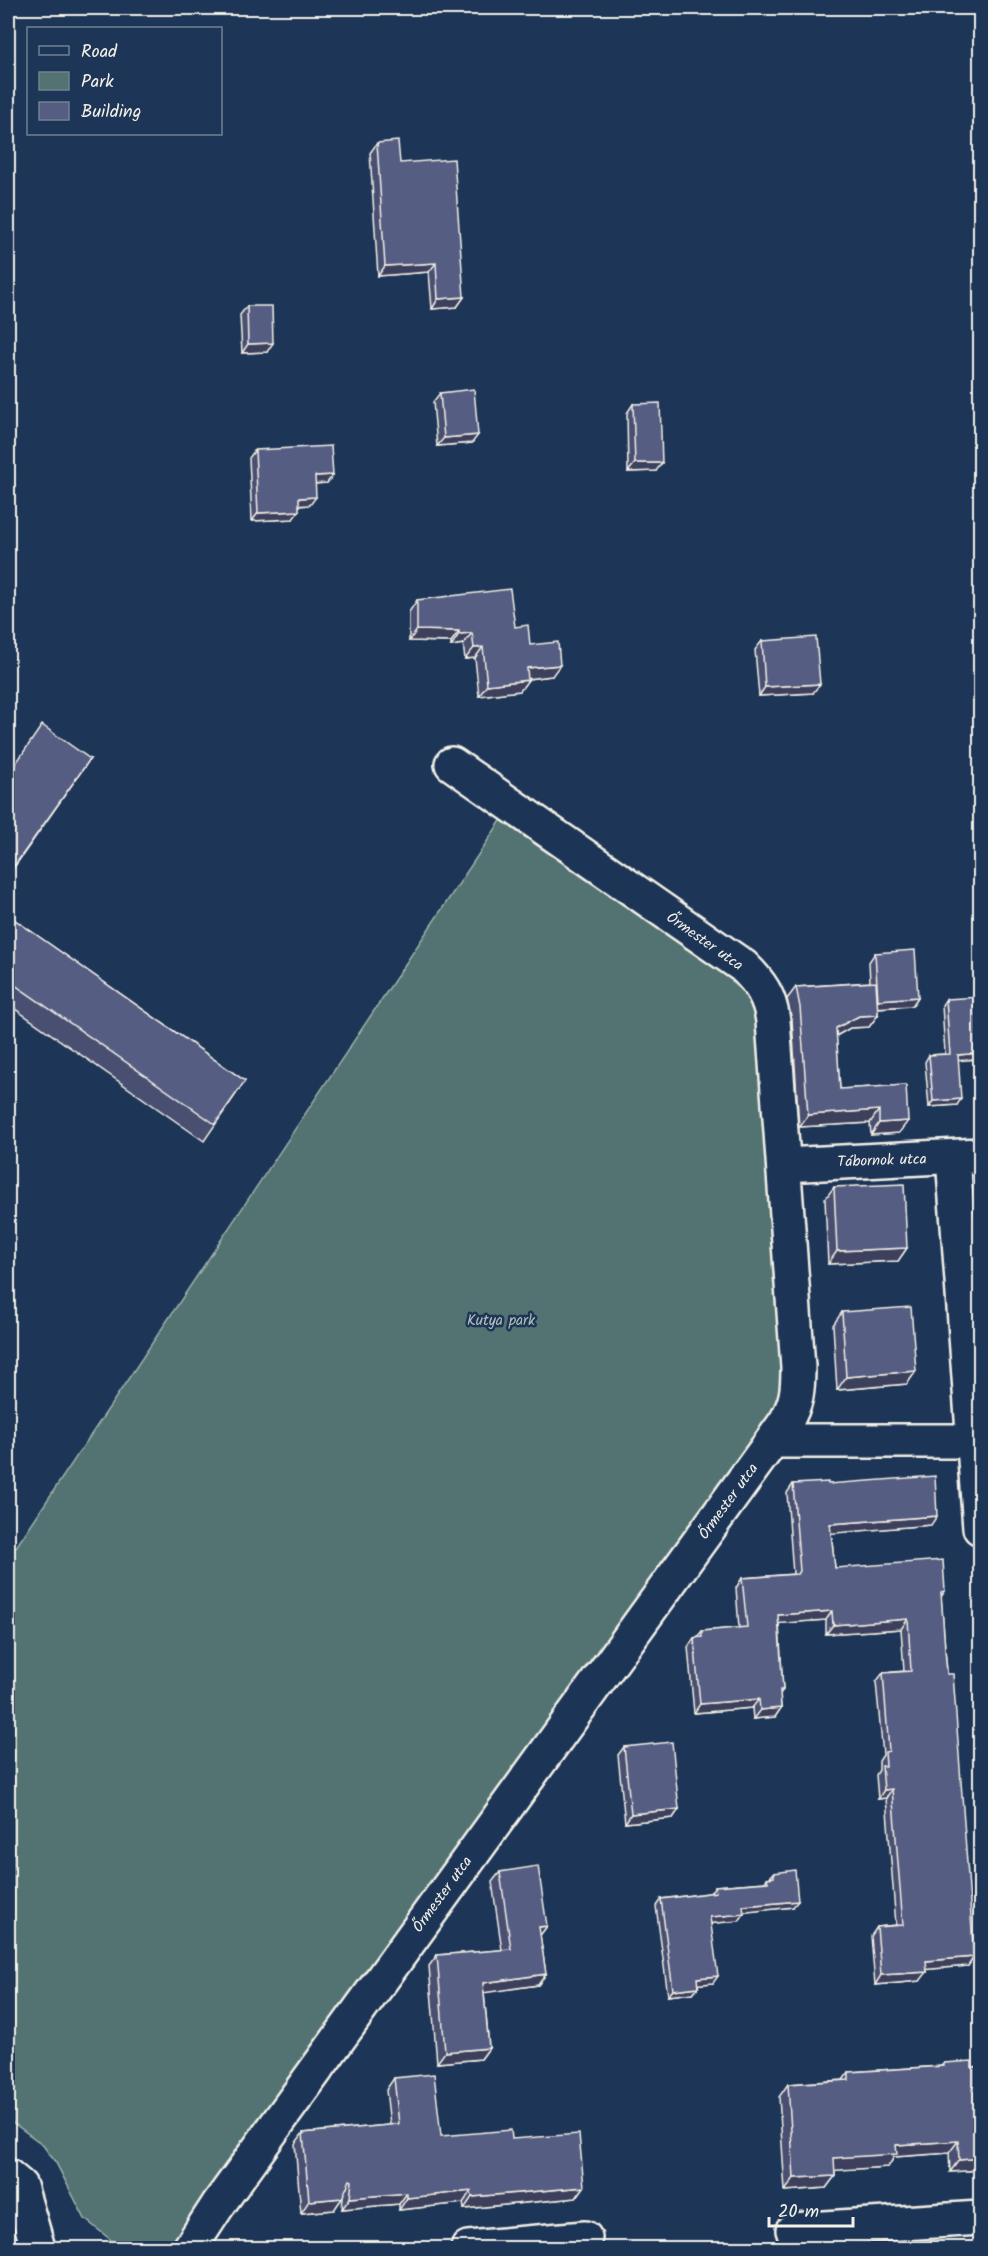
<svg xmlns="http://www.w3.org/2000/svg" width="988" height="2256" viewBox="0 0 988 2256" font-family="Kalam,sans-serif">
	<style>
		.green { fill: #527372; stroke: #a3b2ad; stroke-width: 1.5 }
		.lines { fill: none; stroke-linecap: round; stroke-linejoin: round }
		.minor-casing { stroke: #f4f1e8; stroke-width: 38 }
		.minor { stroke: #1d3557; stroke-width: 33 }
		.wall { fill: #495071; stroke: #f4f1e8; stroke-width: 1.5 }
		.shaded-wall { fill: #3c415c; stroke: #f4f1e8; stroke-width: 1.5 }
		.building { fill: #555d83; stroke: #f4f1e8; stroke-width: 1.5 }
		.labels { text-anchor: middle; stroke-width: 5; stroke-linejoin: round; paint-order: stroke }
		.street-label { font-size: 15px; fill: #f4f1e8; stroke: #1d3557 }
		.park-label { font-size: 15px; fill: #b3bfb9; stroke: #1d3557 }
	</style>
	<rect width="100%" height="100%" fill="#1d3557"/>
	<filter id="ink" filterUnits="userSpaceOnUse"><feTurbulence type="fractalNoise" baseFrequency=".0167" numOctaves="2"/><feDisplacementMap in="SourceGraphic" scale="12" xChannelSelector="R" yChannelSelector="G"/><feConvolveMatrix kernelMatrix="1 2 1 2 8 2 1 2 1" color-interpolation-filters="sRGB"/></filter>
	<g filter="url(#ink)">
		<!-- green -->
		<path class="green" d="M 185,8 L 285,8 L 185,12 Z
			M 504,816 L 747,988 L 756,1016 L 788,1371 L 774,1416 L 173,2248 L 121,2248 L 85,2219 L 56,2163 L 42,2144 L 8,2119 L 8,1559 Z"/>
		<g class="lines">
			<!-- minor casing -->
			<g class="minor-casing">
				<path id="minor" d="M 953,1157 L 980,1528
					M 784,1165 L 980,1155
					M 772,1441 L 974,1441
					M 8,2176 L 20,2186 L 38,2248
					M 793,2230 L 980,2218
					M 190,2248 L 218,2205 L 785,1423 C 797,1403 798,1390 798,1367 L 773,1021 C 770,997 760,982 743,966 L 452,764
					M 468,2248 L 585,2238"/>
			</g>
			<!-- minor -->
			<use href="#minor" class="minor"/>
		</g>
		<!-- wall -->
		<path class="wall" d="M 377,143 L 400,163 L 464,297 L 457,307 L 432,309 L 429,272 L 378,276 L 370,153 Z
			M 247,306 L 267,352 L 242,353 L 240,315 Z
			M 440,393 L 472,443 L 437,446 L 433,402 Z
			M 633,404 L 656,471 L 628,472 L 627,413 Z
			M 255,450 L 333,475 L 327,483 L 315,484 L 310,505 L 299,506 L 293,519 L 252,521 L 249,458 Z
			M 417,600 L 515,627 L 530,645 L 552,676 L 528,679 L 520,691 L 479,696 L 475,658 L 465,659 L 463,644 L 451,646 L 451,642 L 409,641 L 409,612 Z
			M 762,641 L 813,693 L 759,696 L 755,650 Z
			M 90,759 L 8,876 L 8,775 Z
			M 8,915 L 245,1081 L 204,1141 L 8,1004 Z
			M 875,953 L 918,997 L 912,1006 L 878,1008 L 878,1015 L 869,1027 L 850,1028 L 836,1036 L 840,1089 L 906,1085 L 899,1133 L 871,1135 L 870,1123 L 799,1127 L 792,1020 L 787,999 L 796,987 L 870,982 L 869,962 Z
			M 946,999 L 957,1105 L 929,1107 L 925,1062 L 929,1055 L 945,1054 L 942,1005 Z
			M 834,1187 L 907,1248 L 898,1261 L 828,1264 L 825,1199 Z
			M 842,1312 L 916,1371 L 907,1384 L 837,1390 L 833,1325 Z
			M 793,1484 L 828,1484 L 931,1525 L 831,1533 L 835,1568 L 945,1591 L 941,1597 L 945,1649 L 974,1957 L 968,1966 L 927,1969 L 920,1981 L 875,1985 L 871,1936 L 877,1927 L 896,1925 L 886,1798 L 878,1799 L 876,1775 L 879,1770 L 879,1761 L 883,1755 L 876,1682 L 883,1673 L 904,1671 L 901,1629 L 826,1634 L 826,1620 L 779,1623 L 783,1690 L 780,1694 L 781,1708 L 775,1717 L 753,1719 L 752,1708 L 694,1713 L 688,1647 L 694,1638 L 697,1637 L 702,1631 L 739,1628 L 736,1588 L 742,1578 L 793,1574 L 787,1493 Z
			M 624,1747 L 679,1809 L 673,1818 L 625,1823 L 618,1755 Z
			M 500,1872 L 547,1926 L 540,1935 L 546,1974 L 538,1985 L 484,1992 L 489,2048 L 481,2059 L 437,2063 L 429,1966 L 437,1955 L 502,1950 L 492,1882 Z
			M 774,1873 L 793,1907 L 743,1912 L 739,1921 L 711,1923 L 713,1983 L 698,1984 L 698,1987 L 693,1993 L 668,1996 L 656,1906 L 661,1899 L 710,1893 L 715,1886 L 765,1882 L 767,1878 L 770,1877 Z
			M 944,2063 L 972,2067 L 981,2067 L 981,2170 L 950,2172 L 949,2153 L 894,2157 L 888,2167 L 835,2170 L 835,2176 L 826,2188 L 785,2191 L 779,2097 L 788,2084 L 843,2080 L 849,2072 L 941,2066 Z
			M 394,2078 L 441,2136 L 512,2139 L 584,2187 L 576,2198 L 464,2209 L 463,2203 L 399,2210 L 399,2204 L 342,2209 L 343,2196 L 334,2210 L 301,2213 L 295,2144 L 303,2133 L 390,2125 L 386,2090 Z"/>
		<!-- shaded-wall -->
		<path class="shaded-wall" d="M 436,263 L 429,272 L 378,276 L 385,266 Z
			M 464,297 L 457,307 L 432,309 L 438,299 Z
			M 273,343 L 267,352 L 242,353 L 248,344 Z
			M 478,435 L 472,443 L 437,446 L 444,438 Z
			M 635,463 L 662,463 L 656,471 L 628,472 Z
			M 333,475 L 327,483 L 309,484 L 315,476 Z
			M 316,497 L 310,505 L 293,506 L 299,498 Z
			M 299,511 L 293,519 L 252,521 L 258,513 Z
			M 417,630 L 459,631 L 451,642 L 409,641 Z
			M 472,633 L 463,644 L 451,646 L 459,634 Z
			M 483,647 L 475,658 L 465,659 L 474,648 Z
			M 560,665 L 552,676 L 518,680 L 527,668 Z
			M 528,680 L 520,691 L 479,696 L 487,685 Z
			M 820,684 L 813,693 L 759,696 L 765,687 Z
			M 918,997 L 912,1006 L 872,1008 L 878,1000 Z
			M 878,1015 L 869,1027 L 850,1028 L 827,1041 L 836,1028 L 859,1016 Z
			M 981,1053 L 981,1059 L 954,1061 L 958,1055 Z
			M 961,1099 L 957,1105 L 929,1107 L 933,1101 Z
			M 879,1110 L 870,1123 L 799,1127 L 808,1115 Z
			M 908,1121 L 899,1133 L 871,1135 L 879,1123 Z
			M 907,1248 L 898,1261 L 828,1264 L 837,1251 Z
			M 916,1371 L 907,1384 L 837,1390 L 846,1377 Z
			M 937,1516 L 931,1525 L 824,1534 L 830,1524 Z
			M 832,1611 L 826,1620 L 772,1624 L 778,1615 Z
			M 908,1619 L 901,1629 L 826,1634 L 833,1625 Z
			M 759,1699 L 752,1708 L 694,1713 L 700,1704 Z
			M 781,1708 L 775,1717 L 753,1719 L 760,1710 Z
			M 892,1789 L 886,1798 L 878,1799 L 884,1790 Z
			M 679,1809 L 673,1818 L 625,1823 L 631,1814 Z
			M 798,1901 L 793,1907 L 738,1913 L 743,1906 Z
			M 744,1914 L 739,1921 L 705,1924 L 710,1917 Z
			M 547,1926 L 539,1937 L 539,1927 Z
			M 974,1957 L 968,1966 L 920,1970 L 926,1961 Z
			M 927,1972 L 920,1981 L 875,1985 L 881,1975 Z
			M 546,1974 L 538,1985 L 476,1994 L 483,1983 Z
			M 718,1976 L 713,1983 L 692,1985 L 697,1978 Z
			M 698,1987 L 693,1993 L 668,1996 L 673,1990 Z
			M 489,2048 L 481,2059 L 437,2063 L 445,2052 Z
			M 958,2141 L 949,2153 L 894,2157 L 888,2167 L 825,2171 L 834,2158 L 896,2145 Z
			M 981,2158 L 981,2170 L 950,2172 L 959,2160 Z
			M 835,2176 L 826,2188 L 785,2191 L 794,2178 Z
			M 584,2187 L 576,2198 L 464,2209 L 472,2197 Z
			M 471,2191 L 463,2203 L 399,2210 L 407,2198 Z
			M 407,2193 L 399,2204 L 342,2209 L 350,2198 Z
			M 342,2198 L 334,2210 L 301,2213 L 309,2201 Z"/>
		<!-- building -->
		<path class="building" d="M 398,141 L 400,163 L 454,159 L 464,297 L 438,299 L 436,263 L 385,266 L 377,143 Z
			M 247,306 L 272,306 L 273,343 L 248,344 Z
			M 474,389 L 478,435 L 444,438 L 440,393 Z
			M 660,403 L 662,463 L 635,463 L 633,404 Z
			M 331,446 L 333,475 L 315,476 L 316,497 L 299,498 L 299,511 L 258,513 L 255,450 Z
			M 510,589 L 515,627 L 528,625 L 530,645 L 558,642 L 560,665 L 527,668 L 528,680 L 487,685 L 483,647 L 474,648 L 472,633 L 459,634 L 459,631 L 417,630 L 417,600 Z
			M 816,637 L 820,684 L 765,687 L 762,641 Z
			M 42,725 L 90,759 L 15,865 L 8,860 L 8,775 Z
			M 8,915 L 245,1081 L 215,1124 L 8,980 Z
			M 915,950 L 918,997 L 878,1000 L 875,953 Z
			M 876,982 L 878,1015 L 859,1016 L 836,1028 L 840,1089 L 906,1085 L 908,1121 L 879,1123 L 879,1110 L 808,1115 L 800,1007 L 796,987 Z
			M 981,997 L 981,1053 L 958,1055 L 961,1099 L 933,1101 L 929,1055 L 950,1054 L 946,999 Z
			M 904,1184 L 907,1248 L 837,1251 L 834,1187 Z
			M 911,1307 L 916,1371 L 846,1377 L 842,1312 Z
			M 935,1476 L 937,1516 L 830,1524 L 835,1568 L 943,1560 L 945,1591 L 941,1592 L 945,1649 L 947,1674 L 953,1674 L 974,1957 L 926,1961 L 927,1972 L 881,1975 L 877,1927 L 903,1925 L 892,1789 L 884,1790 L 882,1766 L 886,1766 L 885,1752 L 889,1751 L 883,1673 L 911,1671 L 908,1619 L 833,1625 L 832,1611 L 778,1615 L 783,1690 L 780,1690 L 781,1708 L 760,1710 L 759,1699 L 700,1704 L 694,1638 L 702,1637 L 702,1631 L 747,1627 L 742,1578 L 798,1574 L 800,1571 L 793,1484 L 828,1482 L 828,1484 Z
			M 672,1742 L 679,1809 L 631,1814 L 624,1747 Z
			M 538,1866 L 547,1926 L 539,1927 L 546,1974 L 483,1983 L 489,2048 L 445,2052 L 437,1955 L 511,1949 L 500,1872 Z
			M 795,1870 L 798,1901 L 743,1906 L 744,1914 L 710,1917 L 718,1976 L 697,1978 L 698,1987 L 673,1990 L 661,1899 L 716,1892 L 715,1886 L 768,1882 L 767,1878 L 774,1877 L 774,1873 Z
			M 972,2061 L 972,2067 L 981,2067 L 981,2158 L 959,2160 L 958,2141 L 896,2145 L 897,2154 L 834,2158 L 835,2176 L 794,2178 L 788,2084 L 849,2080 L 849,2072 L 944,2066 L 944,2063 Z
			M 434,2074 L 441,2136 L 511,2130 L 512,2139 L 579,2134 L 584,2187 L 472,2197 L 471,2191 L 407,2198 L 407,2193 L 350,2198 L 352,2181 L 350,2180 L 342,2198 L 309,2201 L 303,2133 L 399,2124 L 394,2078 Z"/>
	</g>
	<g class="labels">
		<!-- street labels -->
		<g class="street-label">
			<text transform="translate(705 941) rotate(35)" y="5">Őrmester utca</text>
			<text transform="translate(882 1160) rotate(-2)" y="5">Tábornok utca</text>
			<text transform="translate(728 1501) rotate(-54)" y="5">Őrmester utca</text>
			<text transform="translate(442 1894) rotate(-54)" y="5">Őrmester utca</text>
		</g>
		<!-- park labels -->
		<g class="park-label">
			<text x="501" y="1325">Kutya park</text>
		</g>
	</g>
	<!-- margin -->
	<rect width="988" height="2256" fill="none" stroke="#1d3557" stroke-width="30"/>
	<rect x="15" y="15" width="958" height="2226" fill="none" stroke="#f4f1e8" stroke-width="2" filter="url(#ink)"/>
	<!-- legend -->
	<rect x="27" y="27" width="195" height="108" fill="#1d3557" stroke="#738091" stroke-width="1.5"/>
	<rect x="39" y="46" width="30" height="9" fill="#1d3557" stroke="#738091" stroke-width="1.5"/>
	<text x="81" y="57" font-size="18" fill="#f4f1e8">Road</text>
	<rect x="39" y="72" width="30" height="18" fill="#527372" stroke="#738091" stroke-width="1.5"/>
	<text x="81" y="87" font-size="18" fill="#f4f1e8">Park</text>
	<rect x="39" y="102" width="30" height="18" fill="#555d83" stroke="#738091" stroke-width="1.5"/>
	<text x="81" y="117" font-size="18" fill="#f4f1e8">Building</text>
	<!-- scale -->
	<path d="M769 2217v9h84v-9" fill="none" stroke="#f4f1e8" stroke-width="3"/>
	<text x="778" y="2217" font-size="18" fill="#f4f1e8" stroke="#1d3557" stroke-width="4.5" paint-order="stroke">20 m</text>
</svg>
